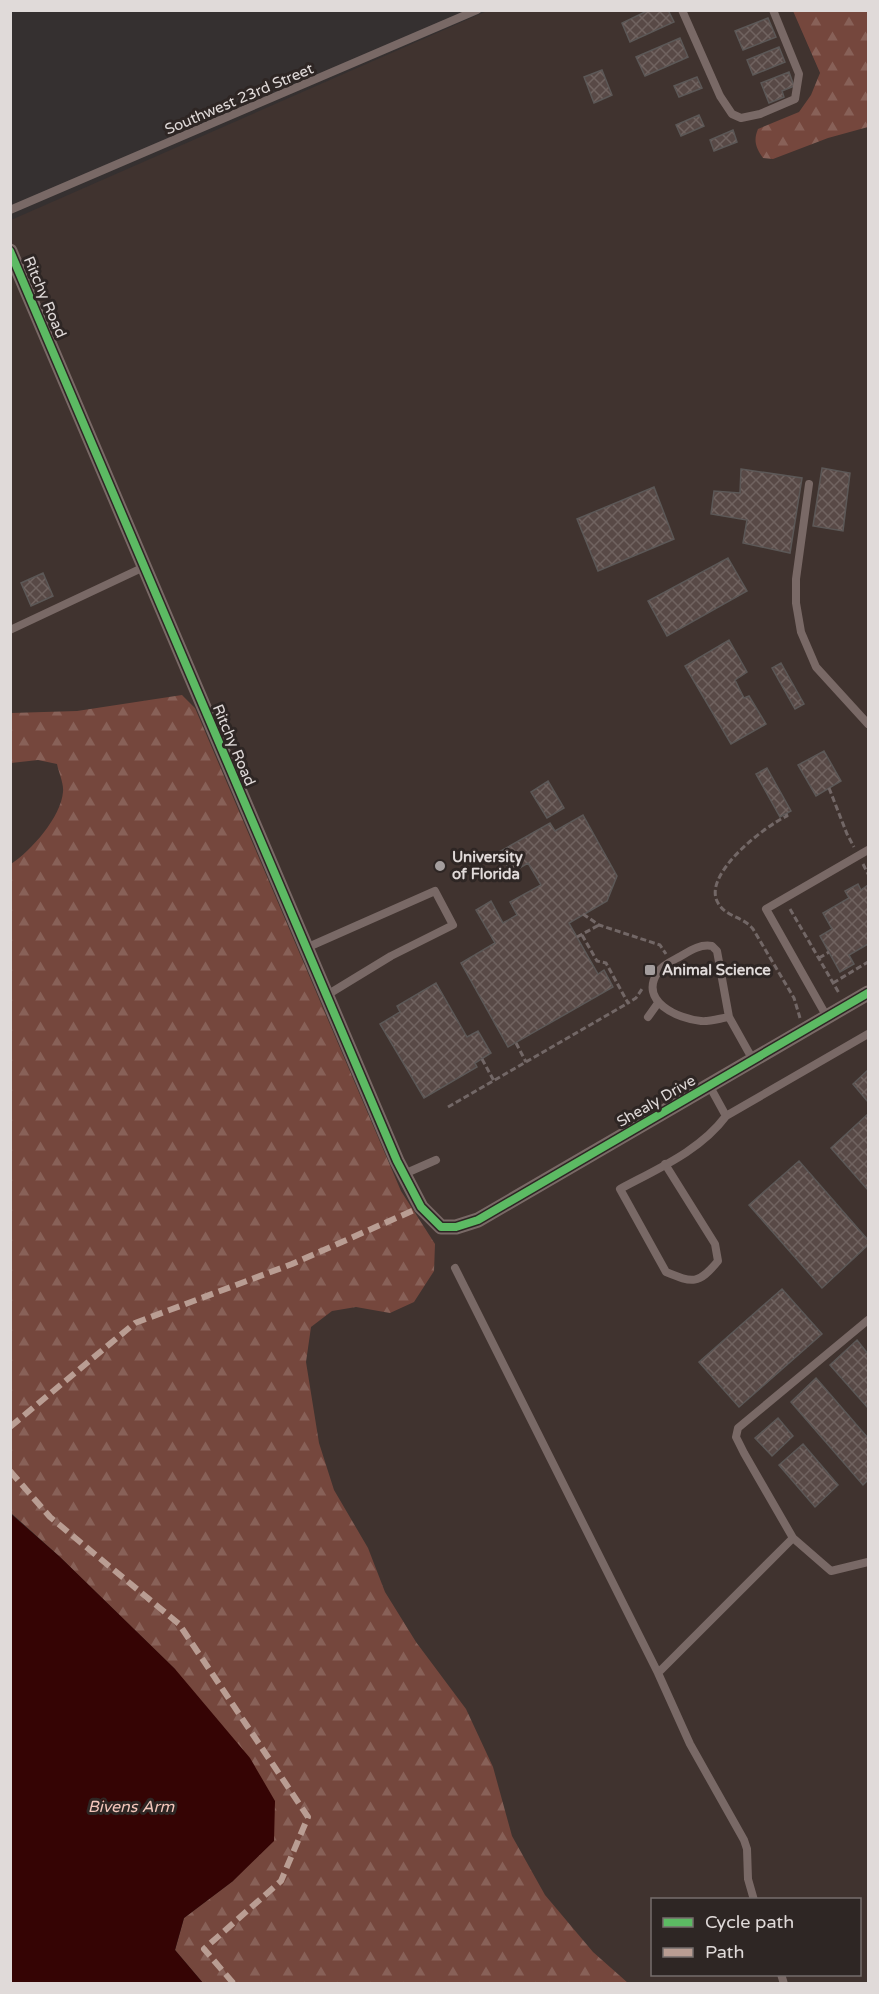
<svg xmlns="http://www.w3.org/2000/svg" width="879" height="1994" viewBox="0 0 879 1994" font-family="'Varela Round',sans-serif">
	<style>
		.built { fill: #40332f; fill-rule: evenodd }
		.forest { fill: url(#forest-firs) }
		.water { fill: #350404 }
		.building { fill: url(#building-cross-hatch); stroke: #5c5857; stroke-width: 1.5 }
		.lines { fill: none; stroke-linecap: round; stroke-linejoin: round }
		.path { stroke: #726766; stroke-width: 3; stroke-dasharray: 6 3; stroke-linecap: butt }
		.lane { stroke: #796966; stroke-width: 8 }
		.street { stroke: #796966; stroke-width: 15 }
		.quiet { stroke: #b99d93; stroke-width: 6; stroke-dasharray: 12 6; stroke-linecap: butt }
		.cycleway-casing { stroke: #2e2624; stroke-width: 11 }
		.cycleway { stroke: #5cba63; stroke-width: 8 }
		.poi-dot { fill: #a49e9e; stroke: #2e2624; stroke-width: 2 }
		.labels { text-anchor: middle; stroke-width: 6; stroke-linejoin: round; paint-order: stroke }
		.street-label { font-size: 15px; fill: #e0dad9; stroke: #2e2624 }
		.poi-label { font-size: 15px; font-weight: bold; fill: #e0dad9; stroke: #2e2624; text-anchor: start }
		.water-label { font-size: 16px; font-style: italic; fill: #f3c6bb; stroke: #2e2624 }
	</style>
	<defs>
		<pattern id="forest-firs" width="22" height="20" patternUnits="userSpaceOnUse" patternTransform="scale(1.5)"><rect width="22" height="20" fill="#75473d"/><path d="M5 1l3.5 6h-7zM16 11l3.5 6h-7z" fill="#886158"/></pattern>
		<pattern id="building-cross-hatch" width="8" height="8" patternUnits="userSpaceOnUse" patternTransform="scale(1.5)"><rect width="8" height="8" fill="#584946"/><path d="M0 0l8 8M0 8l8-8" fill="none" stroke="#706360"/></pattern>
	</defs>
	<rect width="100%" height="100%" fill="#353030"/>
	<!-- built -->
	<path class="built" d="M 487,11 L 793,11 L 830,97 L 868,80 L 868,1983 L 203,1983 L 60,1557 L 11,1513 L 11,220 ZM 652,1900 L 860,1900 L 860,1974 L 652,1974 Z"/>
	<!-- forest -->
	<path class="forest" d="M 793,11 L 868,11 L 868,127 L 828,138 L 773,159 L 763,158 C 756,148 753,141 758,129 L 799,112 L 811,95 L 820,73 Z
		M 182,695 L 195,708 L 401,1191 L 435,1244 L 434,1271 L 414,1302 L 390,1313 L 356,1307 L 332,1311 L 311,1327 L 306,1362 L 319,1443 L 334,1490 L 368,1548 L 385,1592 L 416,1642 L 466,1709 L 493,1767 L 512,1836 L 545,1895 L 593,1952 L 628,1983 L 203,1983 L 175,1950 L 184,1918 L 233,1881 L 175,1669 L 60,1557 L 11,1513 L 11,864 C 31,851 61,817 63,792 C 64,784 59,773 57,764 L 38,760 L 11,763 L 11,713 L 77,711 Z"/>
	<!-- water -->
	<path class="water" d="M 10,1513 L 60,1557 L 175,1669 L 250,1758 L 275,1801 L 274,1841 L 233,1881 L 184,1918 L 175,1950 L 203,1983 L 11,1983 Z"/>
	<!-- building -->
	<path class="building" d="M 649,10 L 668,10 L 674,22 L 630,42 L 622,23 Z
		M 768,18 L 776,37 L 743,50 L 735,31 Z
		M 680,38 L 688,57 L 645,76 L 636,57 Z
		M 779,47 L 785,62 L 753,75 L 747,60 Z
		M 602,70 L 612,95 L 594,103 L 584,77 Z
		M 789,72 L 794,86 L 782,91 L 784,97 L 769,103 L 761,83 Z
		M 697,77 L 702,88 L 679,97 L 674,86 Z
		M 699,115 L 704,126 L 681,136 L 676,125 Z
		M 733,130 L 737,142 L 714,151 L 710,140 Z
		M 822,468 L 850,473 L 843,531 L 813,526 Z
		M 741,469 L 802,478 L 790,553 L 743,543 L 747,520 L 711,514 L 714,491 L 740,493 Z
		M 654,487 L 674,539 L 598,571 L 577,519 Z
		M 728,558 L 747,591 L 667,636 L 648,601 Z
		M 43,573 L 53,596 L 31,606 L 21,583 Z
		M 729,640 L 747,672 L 735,680 L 744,698 L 749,696 L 766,724 L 731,744 L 685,666 Z
		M 781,663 L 804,704 L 795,709 L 772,668 Z
		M 824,751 L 841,781 L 816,796 L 798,765 Z
		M 767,768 L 791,811 L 780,817 L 756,774 Z
		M 548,781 L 564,808 L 547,818 L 531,792 Z
		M 583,815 L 617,876 L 607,901 L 569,923 L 598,974 L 604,970 L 613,987 L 508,1047 L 461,963 L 495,943 L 476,910 L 491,901 L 503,923 L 517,915 L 510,902 L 541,885 L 528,863 L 511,873 L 499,852 L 550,823 L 555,831 Z
		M 858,884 L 861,890 L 868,885 L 868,944 L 849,955 L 854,964 L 840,972 L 820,936 L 832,929 L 823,913 L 849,898 L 845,891 Z
		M 436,983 L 467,1037 L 478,1031 L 491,1053 L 475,1063 L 477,1067 L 424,1098 L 380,1024 L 400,1012 L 397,1006 Z
		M 868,1070 L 868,1102 L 853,1084 Z
		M 868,1114 L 868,1190 L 831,1148 Z
		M 799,1161 L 868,1240 L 868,1245 L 822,1288 L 749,1205 Z
		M 782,1289 L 822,1334 L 739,1407 L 699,1362 Z
		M 857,1340 L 868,1354 L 868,1408 L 830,1365 Z
		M 816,1378 L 868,1438 L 868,1480 L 863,1485 L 791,1402 Z
		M 778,1418 L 793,1436 L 772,1456 L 755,1438 Z
		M 803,1444 L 838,1485 L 815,1507 L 779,1465 Z"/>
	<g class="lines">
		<!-- path -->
		<path class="path" d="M 829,788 L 847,834 L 854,847
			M 786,814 L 787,816 C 765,826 704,873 717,901 C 724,917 743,916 753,929 L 794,998 L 800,1018
			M 863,864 L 868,874
			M 790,909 L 839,993
			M 583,914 L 599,925 L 660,945 L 666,954
			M 582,935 L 597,961 L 606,963 L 628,1003 L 636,998 L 642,989
			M 577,937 L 599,925
			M 819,958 L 829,952
			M 833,983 L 868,962
			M 516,1043 L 526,1062
			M 482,1059 L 494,1081
			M 448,1107 L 628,1003"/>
		<!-- lane -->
		<path class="lane" d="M 682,10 L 720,96 L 732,114 L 741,118 L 760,114 L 795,99 L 799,74 L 773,10
			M 10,210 L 477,10
			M 809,484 L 796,579 L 796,603 L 801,632 L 816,667 L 868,724
			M 10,630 L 144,567
			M 306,948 L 435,891 L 453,925 L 391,956 L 327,995
			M 648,1017 L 658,1003
			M 729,1017 C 721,1018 710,1022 701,1021 C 678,1019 638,1001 658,972 C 663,964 674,960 681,956 C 691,950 700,944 712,946 L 717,951 L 729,1017 L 753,1060
			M 827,1017 L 766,909 L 868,850
			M 726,1116 L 868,1034
			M 665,1164 L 715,1244 L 718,1261 C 698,1285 693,1283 666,1272 L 620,1189 C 657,1169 700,1151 726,1116 L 709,1085
			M 404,1174 L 436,1160
			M 455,1268 L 658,1673 L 793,1538 L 831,1571 L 868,1562
			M 793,1538 L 744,1453 L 736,1437 L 738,1428 L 868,1320
			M 658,1673 L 690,1744 L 744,1840 L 747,1849 L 748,1879 L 754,1900
			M 781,1974 L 784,1984"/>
		<!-- street -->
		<path class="street" d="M 10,251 L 397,1161 L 421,1207 L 441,1227 L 456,1227 L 478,1220 L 868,993"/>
		<!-- quiet -->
		<path class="quiet" d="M 10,1427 L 135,1323 L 292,1264 L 421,1207
			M 10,1471 L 50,1517 L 179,1624 L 308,1817 L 281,1881 L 204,1949 L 234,1984"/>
		<!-- cycleway casing -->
		<g class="cycleway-casing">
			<path id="cycleway" d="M 10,251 L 397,1161 L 421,1207 L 441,1227 L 456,1227 L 478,1220 L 868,993"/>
		</g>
		<!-- cycleway -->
		<use href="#cycleway" class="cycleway"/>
	</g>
	<!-- markers -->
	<g class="poi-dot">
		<circle cx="440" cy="866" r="6"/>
		<rect x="644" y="964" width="12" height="12" rx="3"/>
	</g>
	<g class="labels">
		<!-- street labels -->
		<g class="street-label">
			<text transform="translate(239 99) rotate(-23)" y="5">Southwest 23rd Street</text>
			<text transform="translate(45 297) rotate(67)" y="5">Ritchy Road</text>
			<text transform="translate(234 745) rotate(67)" y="5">Ritchy Road</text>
			<text transform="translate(656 1101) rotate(-30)" y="5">Shealy Drive</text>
		</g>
		<!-- poi labels -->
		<g class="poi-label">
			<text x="452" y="862">University<tspan x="452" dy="17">of Florida</tspan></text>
			<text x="662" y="975">Animal Science</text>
		</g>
		<!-- water labels -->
		<g class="water-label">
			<text x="131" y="1812">Bivens Arm</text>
		</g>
	</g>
	<!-- border -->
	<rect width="879" height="1994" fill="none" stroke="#e0dad9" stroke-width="24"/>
	<!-- legend -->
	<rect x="651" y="1898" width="210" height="78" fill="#2e2624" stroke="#756e6c" stroke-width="1.5"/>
	<rect x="663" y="1918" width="30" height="9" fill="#5cba63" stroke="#756e6c" stroke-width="1.5"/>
	<text x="705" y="1928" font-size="18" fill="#e0dad9">Cycle path</text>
	<rect x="663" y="1948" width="30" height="9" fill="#b99d93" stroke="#756e6c" stroke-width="1.5"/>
	<text x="705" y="1958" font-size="18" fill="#e0dad9">Path</text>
</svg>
